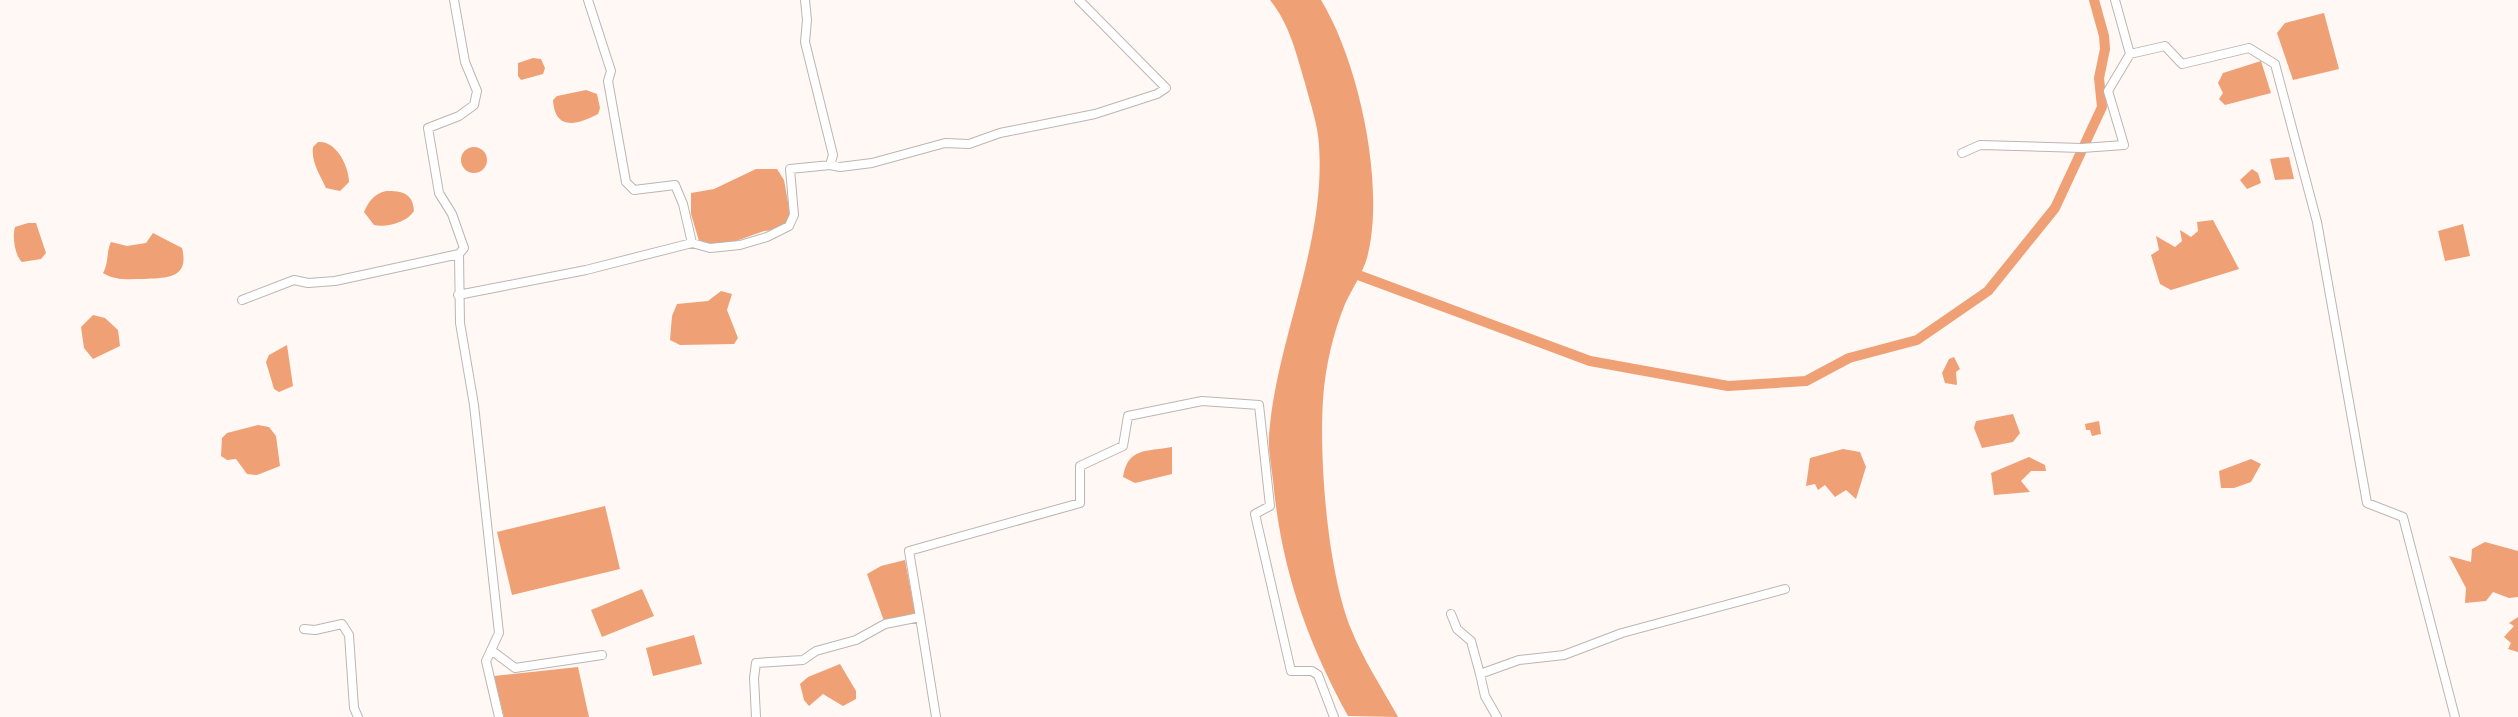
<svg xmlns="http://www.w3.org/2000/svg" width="2518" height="717" viewBox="0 0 2518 717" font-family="Montserrat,sans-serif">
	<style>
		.water { fill: #efa075 }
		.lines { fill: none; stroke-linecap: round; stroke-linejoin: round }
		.canal { stroke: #efa075; stroke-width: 10 }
		.minor-casing { stroke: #bdb5b1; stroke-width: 10 }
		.minor { stroke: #fff; stroke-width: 8 }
	</style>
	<rect width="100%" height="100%" fill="#fff8f5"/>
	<!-- water -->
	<path class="water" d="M 1270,0 L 1321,0 C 1359,62 1386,187 1367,258 C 1362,274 1352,289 1345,304 C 1333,333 1325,368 1323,400 C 1319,462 1328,573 1351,629 C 1363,659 1382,688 1398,717 L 1348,716 C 1306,639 1281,568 1273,480 C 1271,465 1268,449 1269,435 C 1277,336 1326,245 1319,145 C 1318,124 1310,103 1305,83 C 1296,53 1290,25 1270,0 Z
		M 2324,13 L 2339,69 L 2293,80 L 2277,33 L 2285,23 Z
		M 533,58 L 541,59 L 545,68 L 543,74 L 521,80 L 518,76 L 518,63 Z
		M 2261,61 L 2271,93 L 2225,105 L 2219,99 L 2223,93 L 2218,83 L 2223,73 Z
		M 586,90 L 597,94 L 600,108 L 598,114 C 577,125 555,131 553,100 L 557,96 Z
		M 318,142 C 336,140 349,166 349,182 L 340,191 L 326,188 C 320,175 311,162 313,147 Z
		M461 160a13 13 0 1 1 26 0a13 13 0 1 1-26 0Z
		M 2289,157 L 2294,179 L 2275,180 L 2270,159 Z
		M 756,169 L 777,169 L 784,180 L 791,219 L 774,230 L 764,231 L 722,246 L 699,241 L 691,214 L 691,193 L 714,189 Z
		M 2252,169 L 2258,173 L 2261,183 L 2247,189 L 2240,180 Z
		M 386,191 C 402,191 413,193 414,211 C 407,222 387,228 374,225 L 364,212 C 369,201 374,194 386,191 Z
		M 2213,220 L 2239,269 L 2171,290 L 2160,284 L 2151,255 L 2159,250 L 2156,236 L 2175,247 L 2182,241 L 2180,230 L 2191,237 L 2198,231 L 2197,222 Z
		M 28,223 L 36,223 L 46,253 L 41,259 L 22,262 C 15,256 12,237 15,227 Z
		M 2463,224 L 2470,256 L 2445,261 L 2438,231 Z
		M 153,233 L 182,248 C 190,279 166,278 144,279 C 130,279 115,281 103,273 C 109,263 106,252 111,242 L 127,246 L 146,243 Z
		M 721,291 L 732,294 L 727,310 L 738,338 L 734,344 L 680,345 L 670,340 L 672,316 L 677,304 L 708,301 Z
		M 93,315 L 105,318 L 118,330 L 120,346 L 93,359 L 84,348 L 81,327 Z
		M 287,345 L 293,386 L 279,392 L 274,389 L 266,362 L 269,355 Z
		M 1954,357 L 1960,369 L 1956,372 L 1957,385 L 1945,383 L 1942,373 L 1949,359 Z
		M 2013,414 L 2020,433 L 2013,442 L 1982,448 L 1974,428 L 1976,421 Z
		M 2099,421 L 2101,434 L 2092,436 L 2090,430 L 2086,430 L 2085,424 Z
		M 258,425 L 269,427 L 276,436 L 280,466 L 257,475 L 247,474 L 236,459 L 227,460 L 221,456 L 222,438 L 227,433 Z
		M 1172,447 L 1172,474 L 1135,483 L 1123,477 C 1128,447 1146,452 1172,447 Z
		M 1843,449 L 1860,452 L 1866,467 L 1856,499 L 1846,490 L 1835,497 L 1825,485 L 1818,490 L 1815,484 L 1806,486 L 1810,458 Z
		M 2029,457 L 2045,465 L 2046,471 L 2031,471 L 2021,481 L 2030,492 L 1994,495 L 1991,473 Z
		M 2251,459 L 2261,464 L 2251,482 L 2234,488 L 2221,488 L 2219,471 Z
		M 605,506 L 620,569 L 512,595 L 497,532 Z
		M 2485,542 L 2518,551 L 2518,597 L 2509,598 L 2493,592 L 2486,601 L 2465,603 L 2466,588 L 2449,556 L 2471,562 L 2472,549 Z
		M 905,560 L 915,613 L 884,621 L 867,574 L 881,566 Z
		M 642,589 L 654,616 L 602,637 L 591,610 Z
		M 2518,617 L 2518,652 L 2508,649 L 2511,643 L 2504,637 L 2514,626 L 2509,623 Z
		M 694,635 L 702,664 L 653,676 L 646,648 Z
		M 840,664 L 856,691 L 856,699 L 843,706 L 823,694 L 809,706 L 804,700 L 800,684 L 808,677 Z
		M 578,667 L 589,717 L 504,717 L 494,676 Z"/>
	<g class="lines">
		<!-- canal -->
		<path class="canal" d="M 1350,272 L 1590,361 L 1728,386 L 1806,381 L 1849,358 L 1917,340 L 1988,291 L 2055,208 L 2102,107 L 2099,78 L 2105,49 L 2104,36 L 2094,0"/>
		<!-- minor casing -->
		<g class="minor-casing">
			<path id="minor" d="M 454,0 L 465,62 L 477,91 L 474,105 L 459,116 L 428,128 L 439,193 L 452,214 L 464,248 L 459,254
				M 588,0 L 611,71 L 608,81 L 626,182 L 634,190 L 675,185 L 683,204 L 692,243
				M 2130,54 L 2165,46 L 2182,64 L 2249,48 L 2275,64 L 2317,222 L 2367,503 L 2403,517 L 2455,717
				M 1962,153 L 1980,145 L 2082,148 L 2124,145 L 2108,91 L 2130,54 L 2115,0
				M 830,165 L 840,167 L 872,163 L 945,143 L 969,144 L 1000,133 L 1095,114 L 1157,94 L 1166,88 L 1079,0
				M 458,295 L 586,270 L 692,243 L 710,248 L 740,245 L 767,237 L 789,226 L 794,215 L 790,169 L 830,165 L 833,155 L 805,42 L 807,20 L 805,0
				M 242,300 L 294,280 L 308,283 L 335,281 L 459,254 L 460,323 L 474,405 L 499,633 L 486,661 L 499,717
				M 1451,614 L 1457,629 L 1471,641 L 1480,674
				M 920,617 L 936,717
				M 304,629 L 315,630 L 342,624 L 349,635 L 354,708 L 358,717
				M 491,650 L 515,668 L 602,655
				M 756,717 L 754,678 L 756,663 L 803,660 L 816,651 L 856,640 L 885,624 L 920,617 L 909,551 L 1080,503 L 1080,466 L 1123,446 L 1128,416 L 1202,401 L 1259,405 L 1270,506 L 1255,514 L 1291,671 L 1312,671 L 1318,675 L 1334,717
				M 1497,717 L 1485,696 L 1480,674 L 1519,660 L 1564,655 L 1622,633 L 1785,589"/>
		</g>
		<!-- minor -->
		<use href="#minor" class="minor"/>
	</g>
</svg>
